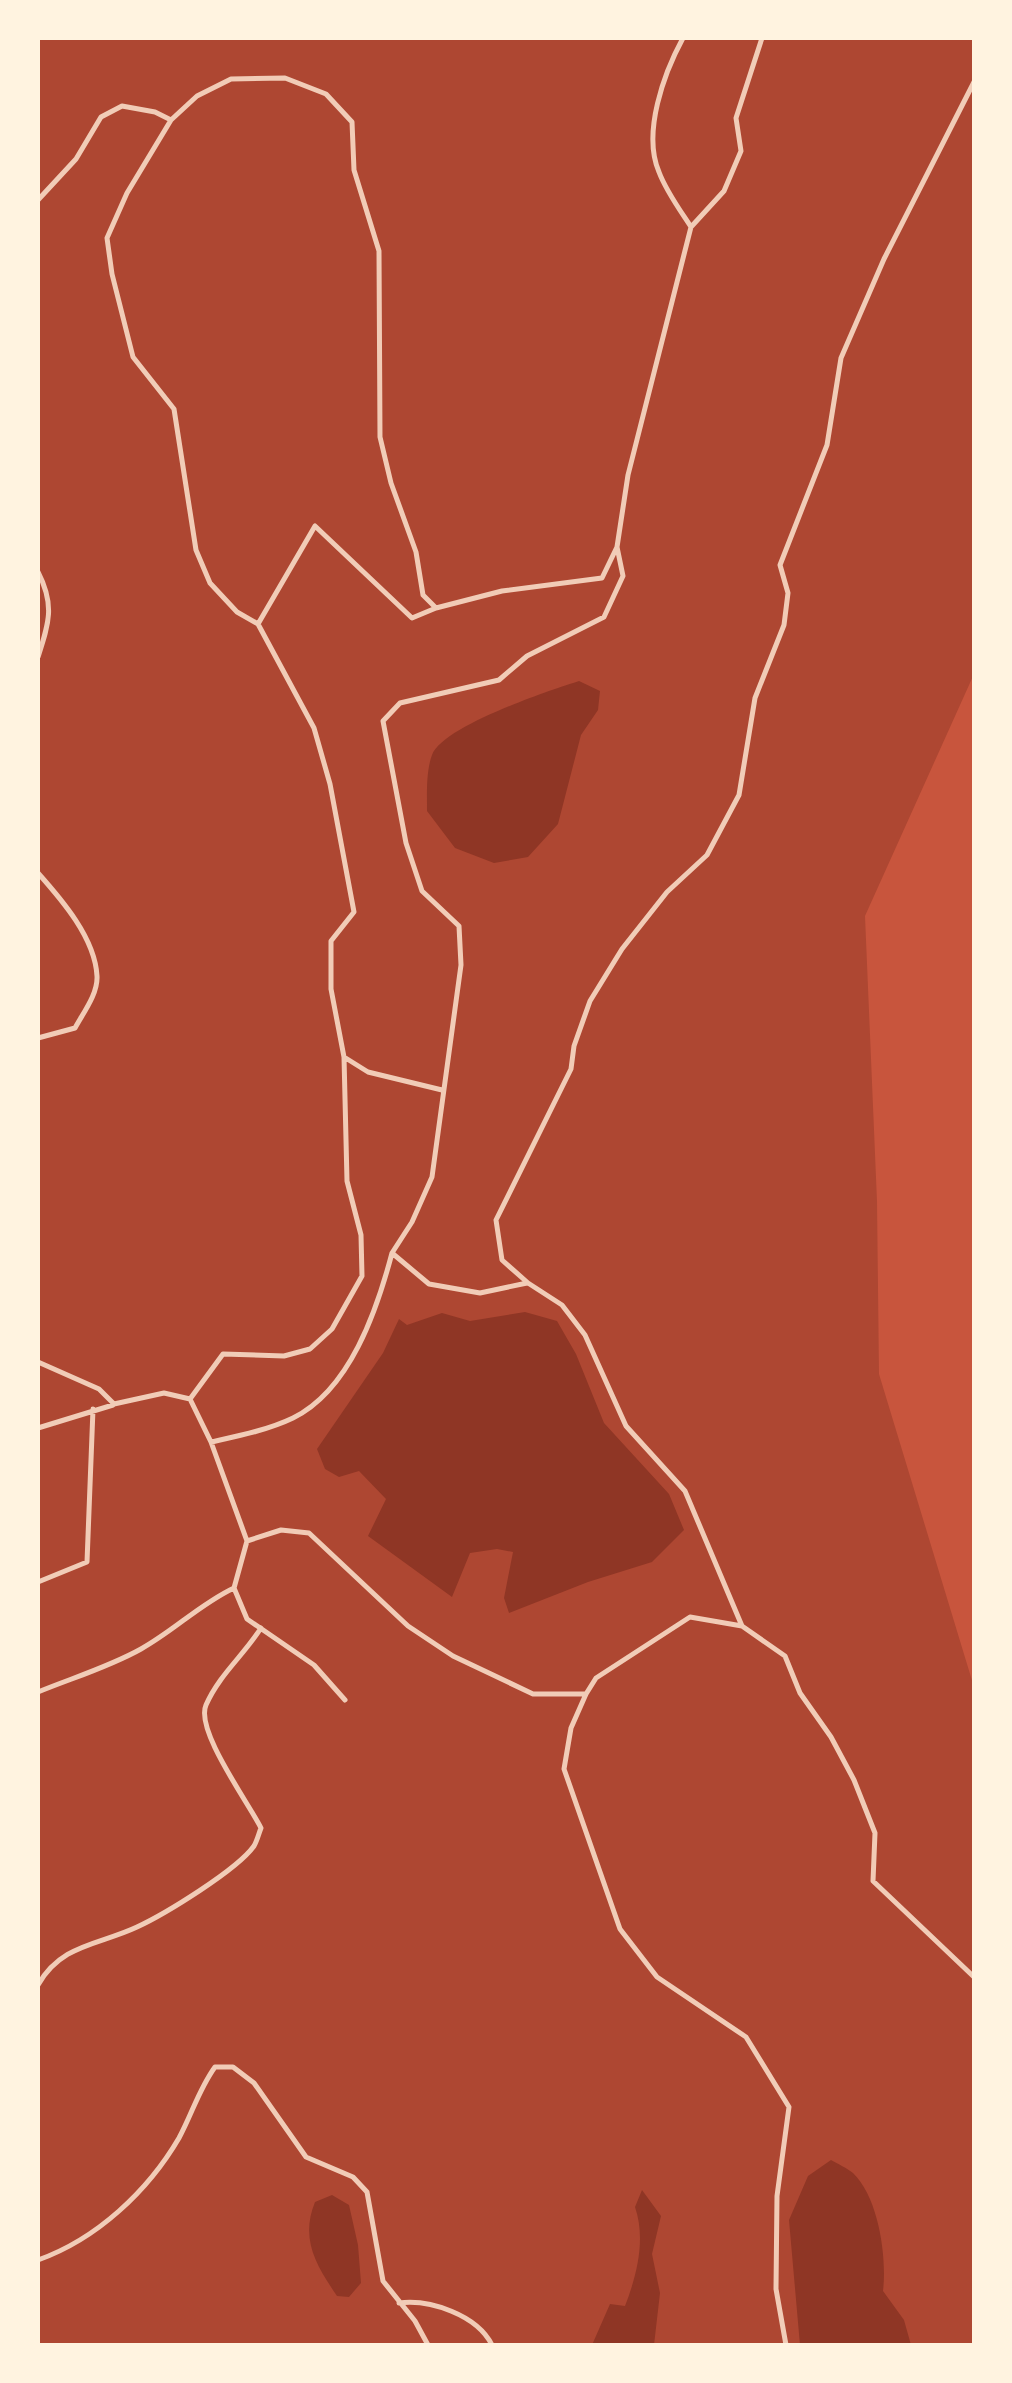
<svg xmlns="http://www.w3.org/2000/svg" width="1012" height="2383" viewBox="0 0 1012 2383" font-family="'Noto Sans',sans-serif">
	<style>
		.green { fill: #ae4732 }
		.water { fill: #8f3625 }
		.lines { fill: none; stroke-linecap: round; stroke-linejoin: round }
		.service { stroke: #f1ccb7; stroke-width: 5 }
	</style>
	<rect width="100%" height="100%" fill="#c8553d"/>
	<!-- green -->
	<path class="green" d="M 38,38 L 974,38 L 974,674 L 865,916 L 877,1201 L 879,1374 L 974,1687 L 974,2345 L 38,2345 Z"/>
	<!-- water -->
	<path class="water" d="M 579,681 L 600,691 L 598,710 L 581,735 L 558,824 L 528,857 L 494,863 L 455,848 L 427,811 C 427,794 426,771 432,755 C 443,726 548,691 579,681 Z
		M 525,1312 L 557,1321 L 576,1354 L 604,1423 L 669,1494 L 684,1530 L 652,1562 L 588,1582 L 509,1613 L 504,1598 L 513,1552 L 497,1549 L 470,1553 L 452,1597 L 368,1536 L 386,1499 L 359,1471 L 339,1477 L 325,1469 L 317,1449 L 383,1353 L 399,1319 L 407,1325 L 442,1313 L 470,1321 Z
		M 831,2160 C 838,2164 847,2168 853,2173 C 879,2198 887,2258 883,2291 L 904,2320 L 911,2345 L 800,2345 L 789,2220 L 808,2176 Z
		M 642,2190 L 661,2216 L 652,2254 L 660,2293 L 654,2345 L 592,2345 L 610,2304 L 625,2306 C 637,2275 646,2239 635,2207 Z
		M 332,2195 L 349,2205 L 358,2245 L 361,2283 L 349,2297 L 337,2296 C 316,2265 300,2239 315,2202 Z"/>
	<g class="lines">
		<!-- service -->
		<path class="service" d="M 683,38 C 664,73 642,133 659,172 C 666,191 680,210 691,227
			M 974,82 L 884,259 L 841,358 L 827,445 L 780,565 L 788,593 L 784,625 L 755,698 L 739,795 L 707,855 L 667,892 L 622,949 L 590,1001 L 574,1046 L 571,1069 L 496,1220 L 502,1260 L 528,1283 L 562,1305 L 585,1335 L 626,1426 L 685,1491 L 742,1626 L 785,1656 L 800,1693 L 831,1737 L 854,1780 L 875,1833 L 873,1881 L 974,1977
			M 38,200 L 76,159 L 101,117 L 122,106 L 155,112 L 171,120
			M 38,572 C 55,605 49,623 38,657
			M 436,608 L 412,618 L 315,526 L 258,624 L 237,612 L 210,583 L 196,550 L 174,409 L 133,357 L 112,274 L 107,238 L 127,193 L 171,120 L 197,96 L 231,79 L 285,78 L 326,94 L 352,122 L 354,170 L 379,251 L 380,437 L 391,483 L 416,552 L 423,595 L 436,608 L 502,591 L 602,578 L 617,547 L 628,475 L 691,227 L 724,191 L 741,151 L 736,118 L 762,38
			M 258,624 L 314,728 L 330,784 L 354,912 L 331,941 L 331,989 L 344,1057 L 368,1072 L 442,1090
			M 38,873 C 62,900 95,938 97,976 C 98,994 83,1013 75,1028 L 38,1038
			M 344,1057 L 347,1181 L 361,1235 L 362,1276 L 332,1329 L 310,1349 L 284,1356 L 223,1354 L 190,1399 L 211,1442 C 238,1436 268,1430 293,1418 C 350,1390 377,1310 392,1253
			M 527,1283 L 480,1293 L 429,1284 L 392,1253 L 412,1222 L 432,1177 L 461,965 L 459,926 L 422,891 L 406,843 L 383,721 L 400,703 L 499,680 L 527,656 L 604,617 L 623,576 L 617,547
			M 38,1362 L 99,1389 L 114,1404 L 164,1393 L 190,1399
			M 38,1428 L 113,1405
			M 247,1541 L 281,1530 L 309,1533 L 408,1626 L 453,1656 L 533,1694 L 586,1694 L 596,1678 L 690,1617 L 742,1626
			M 38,1582 L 87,1562 L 93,1409
			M 234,1588 L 247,1619 L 314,1665 L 345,1700
			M 38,1692 C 72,1678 109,1667 141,1649 C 175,1630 200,1604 234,1588 L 247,1541 L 211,1442
			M 586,1694 L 571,1728 L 564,1769 L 620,1929 L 657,1977 L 746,2037 L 789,2107 L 777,2196 L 776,2289 L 786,2345
			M 38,1985 C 61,1944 99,1945 137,1927 C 165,1914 237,1870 254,1846 C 257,1841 259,1833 261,1828 C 248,1802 195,1730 206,1705 C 219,1675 244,1655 261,1628
			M 38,2260 C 97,2239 148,2191 179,2138 C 192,2114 199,2089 215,2067 L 233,2067 L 254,2083 L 306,2157 L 353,2177 L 367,2192 L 383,2281 L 415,2321 L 428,2345
			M 399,2303 C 430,2299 477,2315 492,2345"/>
	</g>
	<!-- border -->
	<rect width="1012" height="2383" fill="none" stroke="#fff3e0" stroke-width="80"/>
</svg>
